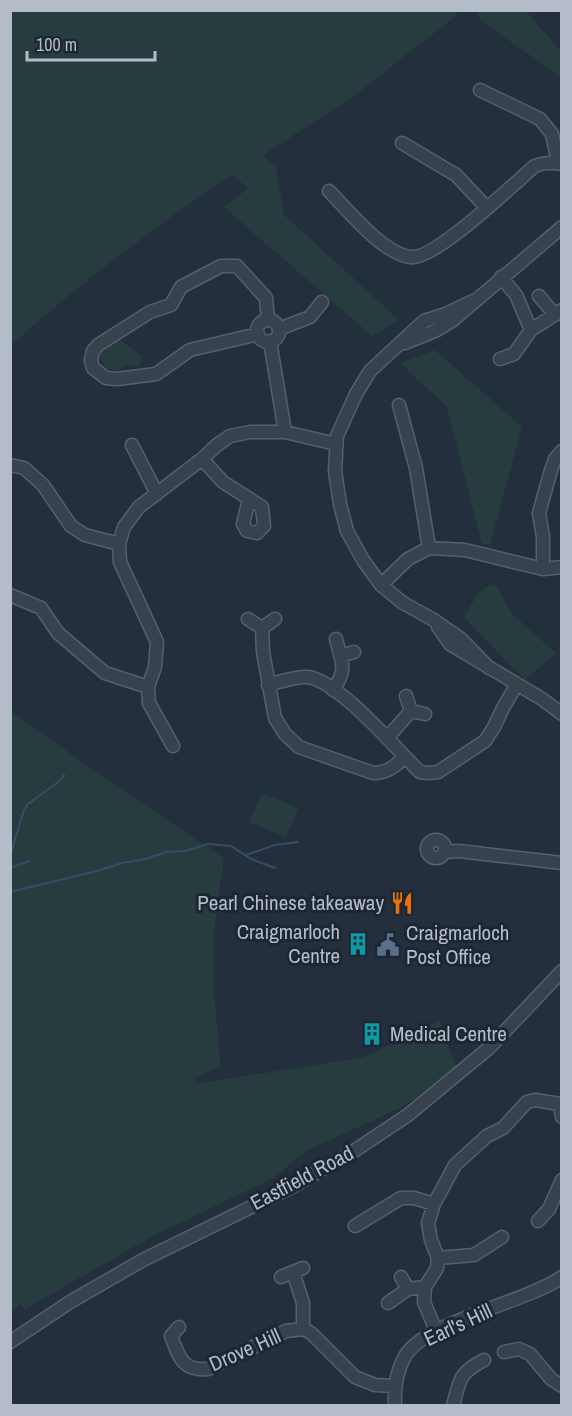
<svg xmlns="http://www.w3.org/2000/svg" width="572" height="1416" viewBox="0 0 572 1416" font-family="'Archivo Narrow',sans-serif">
	<style>
		.green { fill: #263c3f }
		.lines { fill: none; stroke-linecap: round; stroke-linejoin: round }
		.stream { stroke: #394c67; stroke-width: 2 }
		.minor-casing { stroke: #565f6c; stroke-width: 15 }
		.minor { stroke: #38414e; stroke-width: 12 }
		.labels { text-anchor: middle; stroke-width: 6; stroke-linejoin: round; paint-order: stroke }
		.poi-label { font-size: 21px; fill: #b4bcc9; stroke: #1d2633; text-anchor: end }
		.street-label { font-size: 21px; fill: #b4bcc9; stroke: #1d2633 }
	</style>
	<rect width="100%" height="100%" fill="#242f3e"/>
	<!-- green -->
	<path class="green" d="M 10,11 L 456,11 L 457,15 L 351,98 L 263,155 L 276,167 L 284,215 L 399,320 L 372,336 L 224,207 L 248,188 L 232,175 C 154,226 80,284 11,345 Z
		M 475,11 L 526,11 L 561,51 L 561,77 L 483,22 Z
		M 120,340 L 143,357 L 139,366 L 125,365 L 118,371 L 107,368 L 99,357 C 102,346 110,344 120,340 Z
		M 435,350 L 522,427 L 490,545 L 482,544 L 447,407 L 400,363 Z
		M 494,583 L 513,615 L 556,653 L 525,680 L 464,617 L 479,592 Z
		M 11,711 L 103,777 L 224,858 L 214,931 L 213,984 L 221,1067 L 194,1077 L 196,1084 L 364,1057 L 439,1021 L 456,1066 L 418,1097 L 400,1108 L 306,1151 L 275,1177 L 151,1237 L 25,1309 L 21,1304 L 11,1313 Z
		M 262,793 L 298,808 L 286,837 L 249,822 Z"/>
	<g class="lines">
		<!-- stream -->
		<path class="stream" d="M 246,855 L 275,845 L 298,842
			M 10,856 L 24,810 L 28,804 L 61,780 L 64,775
			M 10,868 L 29,861
			M 10,892 L 97,871 L 122,863 L 146,859 L 166,852 L 185,851 L 209,844 L 231,846 L 251,859 L 275,868"/>
		<!-- minor casing -->
		<g class="minor-casing">
			<path id="minor" d="M 480,90 L 540,119 L 552,134 L 558,162
				M 402,143 L 456,175 L 487,208
				M 329,191 C 349,211 382,253 410,257 C 432,261 499,197 517,182 C 523,177 529,170 535,166 C 541,163 555,162 562,164
				M 501,277 L 516,295 L 531,330
				M 539,296 L 555,315
				M 473,301 L 446,314 L 424,321 L 370,371 L 356,394 L 337,436 L 335,471 L 340,504 L 347,531 L 363,560 L 381,585 L 403,603 L 432,619 L 461,639 L 489,668
				M257 331a11 11 0 1 1 22 0a11 11 0 1 1-22 0Z
				M 279,329 L 310,317 L 322,302
				M 258,334 L 190,350 L 156,374 L 117,379 L 106,378 L 93,368 L 91,360 L 93,351 L 98,345 L 150,312 L 171,305 L 181,287 L 221,266 L 237,266 L 266,298 L 268,320
				M 270,341 L 285,432
				M 405,343 L 435,331 L 453,320 L 562,227
				M 500,359 L 514,354 L 531,330 L 562,310
				M 399,405 L 416,468 L 429,548
				M 132,445 L 157,494
				M 202,459 L 223,482 L 262,507 L 264,526 L 257,533 L 247,531 L 243,524 L 249,499
				M 10,465 L 24,468 L 43,485 L 71,526 L 85,535 L 119,544
				M 543,569 L 543,537 L 539,513 L 551,470 L 555,459 L 562,451
				M 381,585 L 408,559 L 429,548 L 465,550 L 543,569 L 562,567
				M 10,595 L 41,608 L 58,633 L 105,673 L 148,687
				M 248,619 L 262,628
				M 275,619 L 262,628 L 263,652 L 275,718 L 285,734 L 299,747 L 373,773 C 387,773 394,767 405,757
				M 438,627 L 450,644 L 542,699 L 562,714
				M 340,656 L 354,652
				M 268,685 C 280,682 295,676 308,677 C 339,681 396,749 420,772 L 428,773 L 438,772 L 485,741 L 494,727 L 503,708 L 517,684
				M 333,690 C 348,669 342,663 336,639
				M 411,711 L 425,714
				M 387,738 L 411,711 L 406,696
				M 173,746 L 149,703 L 148,687 L 155,667 L 157,642 L 120,562 L 119,544 L 124,527 L 139,507 L 202,459 L 217,445 L 230,436 L 250,432 L 285,432 L 336,444
				M427 849a9 9 0 1 1 18 0a9 9 0 1 1-18 0Z
				M 444,852 L 459,851 L 562,863
				M 538,1221 L 549,1209 L 562,1180
				M 355,1226 L 401,1198 L 414,1198 L 434,1204
				M 438,1258 L 474,1255 L 502,1237
				M 281,1277 L 293,1272
				M 401,1277 L 408,1289
				M 388,1303 L 408,1289 L 425,1287
				M 179,1327 L 171,1336 C 179,1357 182,1371 208,1369 L 286,1331 L 303,1329 L 311,1333 L 355,1377 L 375,1385 L 394,1386
				M 303,1329 L 303,1303 L 293,1272 L 303,1268
				M 436,1331 L 424,1302 L 425,1287 L 437,1268 L 438,1258 L 431,1240 L 428,1223 L 434,1204 L 455,1165 L 487,1136 L 503,1128 L 527,1102 L 535,1100 L 560,1104 L 562,1117
				M 10,1342 L 70,1302 L 143,1260 L 292,1187 L 354,1151 L 408,1115 L 489,1048 L 562,971
				M 504,1352 L 519,1349 L 530,1354 L 551,1379 L 562,1386
				M 395,1406 C 394,1388 396,1372 405,1356 C 426,1321 525,1303 562,1277
				M 453,1406 C 460,1379 459,1373 484,1360"/>
		</g>
		<!-- minor -->
		<use href="#minor" class="minor"/>
	</g>
	<!-- icons -->
	<defs>
		<g id="restaurant-bare" transform="scale(1.8)"><path d="M-5-6h1v4h1v-4h1v4h1v-4h1v5L-1.5 .5V6h-2V.5L-5-1ZM5-6V6H3V1.5H1.5Q1.5-4 5-6Z" fill="#e8710a" stroke="#1d2633" stroke-width="2.5" paint-order="stroke"/></g>
		<g id="building-bare" transform="scale(1.8)"><path d="M-4-6H4V6H1V3H-1V6H-4ZM-2.5-4.3h1.7v1.8h-1.7ZM.8-4.3h1.7v1.8H.8ZM-2.5-1h1.7V.8h-1.7ZM.8-1h1.7V.8H.8Z" fill="#0f9aa8" stroke="#1d2633" stroke-width="2.5" paint-order="stroke"/></g>
		<g id="civic-bare" transform="scale(1.8)"><path d="M-.6-6.5H3V-4.5H.6V-3L4-1V1h2V6H-6V1h2V-1L-.6-3ZM-1.2 2.5V6h2.4V2.5Z" fill="#5c6f8a" stroke="#1d2633" stroke-width="2.5" paint-order="stroke"/></g>
	</defs>
	<g fill-rule="evenodd">
		<use href="#restaurant-bare" x="402" y="903"/>
		<use href="#building-bare" x="358" y="944"/>
		<use href="#civic-bare" x="388" y="945"/>
		<use href="#building-bare" x="372" y="1034"/>
	</g>
	<g class="labels">
		<!-- poi labels -->
		<g class="poi-label">
			<text x="384" y="910">Pearl Chinese takeaway</text>
			<text x="340" y="939">Craigmarloch<tspan x="340" dy="24">Centre</tspan></text>
			<text x="406" y="940" text-anchor="start">Craigmarloch<tspan x="406" dy="24">Post Office</tspan></text>
			<text x="390" y="1041" text-anchor="start">Medical Centre</text>
		</g>
		<!-- street labels -->
		<g class="street-label">
			<text transform="translate(302 1178) rotate(-28)" y="7">Eastfield Road</text>
			<text transform="translate(458 1325) rotate(-25)" y="7">Earl's Hill</text>
			<text transform="translate(245 1350) rotate(-24)" y="7">Drove Hill</text>
		</g>
	</g>
	<!-- border -->
	<rect width="572" height="1416" fill="none" stroke="#b4bcc9" stroke-width="24"/>
	<!-- scale -->
	<path d="M27 51v9h128v-9" fill="none" stroke="#b4bcc9" stroke-width="3"/>
	<text x="36" y="51" font-size="18" fill="#b4bcc9" stroke="#1d2633" stroke-width="4.5" paint-order="stroke">100 m</text>
</svg>
